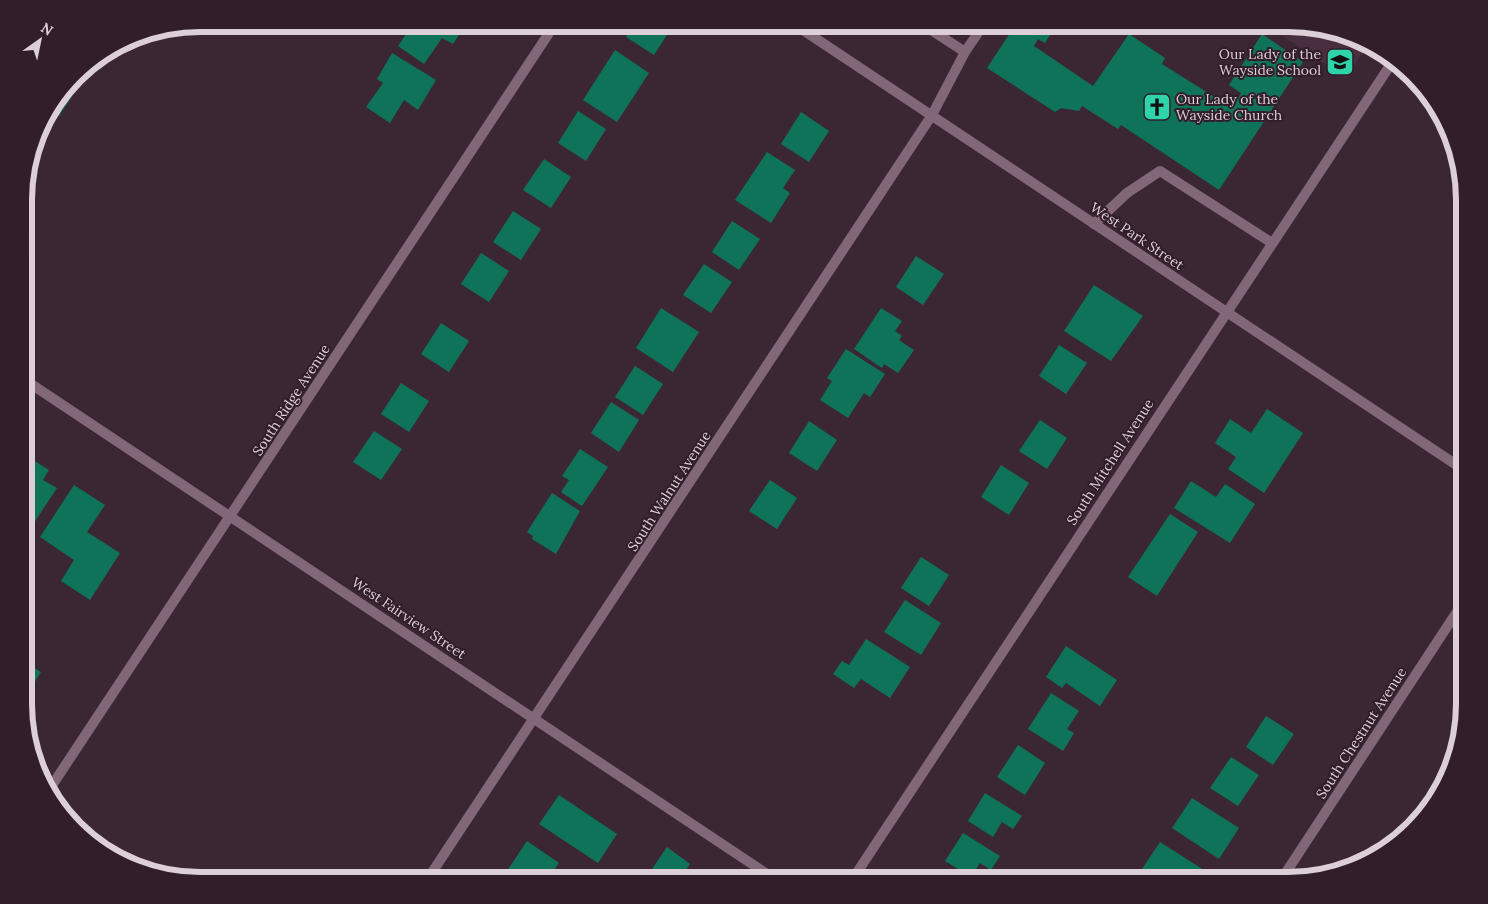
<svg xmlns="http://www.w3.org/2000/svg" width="1488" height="904" viewBox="0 0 1488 904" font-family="Lora,serif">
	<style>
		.built { fill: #482e3f }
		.building { fill: #0f735a }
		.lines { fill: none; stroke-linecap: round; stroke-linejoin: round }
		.lane { stroke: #826778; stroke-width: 10 }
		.street { stroke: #826778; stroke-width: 10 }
		.labels { text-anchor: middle; stroke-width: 4; stroke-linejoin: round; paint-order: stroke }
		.poi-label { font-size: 14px; fill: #ddcfd7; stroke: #311e2a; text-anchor: end }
		.street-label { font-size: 14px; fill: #ddcfd7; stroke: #311e2a }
		.rim { fill: none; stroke: #ddcfd7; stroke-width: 6 }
	</style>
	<rect width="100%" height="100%" fill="#3b2734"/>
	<!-- built -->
	<path class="built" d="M 1265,24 L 1288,24 L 1334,30 L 1368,45 L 1346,78 Z"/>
	<!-- building -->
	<path class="building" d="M 413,24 L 466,24 L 453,44 L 442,38 L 424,64 L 398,46 Z
		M 634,24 L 674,24 L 654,55 L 626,37 Z
		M 1010,24 L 1057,24 L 1045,43 L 1038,39 L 1034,46 L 1093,86 L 1129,34 L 1165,58 L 1162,64 L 1232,108 L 1241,93 L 1229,85 L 1262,34 L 1303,62 L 1219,190 L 1121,125 L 1118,129 L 1082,106 L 1079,111 L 1061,108 L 1055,112 L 987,68 L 1010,33 L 1006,30 Z
		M 1305,26 L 1318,28 L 1322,28 L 1318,34 Z
		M 615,50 L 649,73 L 617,122 L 583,100 Z
		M 392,53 L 436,80 L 418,110 L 404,100 L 390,123 L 366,107 L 383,83 L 377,79 Z
		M 85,67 L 90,69 L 59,116 L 50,111 Z
		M 578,111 L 606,129 L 586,161 L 558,143 Z
		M 801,112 L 829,131 L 809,162 L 781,144 Z
		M 46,116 L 54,121 L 33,154 L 42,122 Z
		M 767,152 L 795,170 L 783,188 L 790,193 L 771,223 L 735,200 Z
		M 544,159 L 571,177 L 551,208 L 523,190 Z
		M 513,211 L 541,229 L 521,260 L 493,242 Z
		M 732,221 L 760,239 L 739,270 L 712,252 Z
		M 481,253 L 509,271 L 489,302 L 461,284 Z
		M 916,256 L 944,274 L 923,305 L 896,287 Z
		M 704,264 L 732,282 L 711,313 L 683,295 Z
		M 1094,285 L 1143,316 L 1111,361 L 1064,331 Z
		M 661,308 L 699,332 L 673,372 L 636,348 Z
		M 881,308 L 902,321 L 895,331 L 902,336 L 899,340 L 914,350 L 898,373 L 884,364 L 882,368 L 854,349 Z
		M 441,323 L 469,341 L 449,372 L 421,354 Z
		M 1059,345 L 1087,363 L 1066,394 L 1039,376 Z
		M 846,349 L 885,374 L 870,397 L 864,393 L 848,418 L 820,400 L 832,381 L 827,378 Z
		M 635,366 L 663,384 L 643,415 L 615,397 Z
		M 401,383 L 429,401 L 409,432 L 381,414 Z
		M 611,402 L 639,420 L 619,452 L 591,433 Z
		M 1267,409 L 1303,433 L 1264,493 L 1228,469 L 1236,457 L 1215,443 L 1230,419 L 1251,433 Z
		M 1040,420 L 1067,438 L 1047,469 L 1019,451 Z
		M 809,421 L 837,440 L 817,471 L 789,453 Z
		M 374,431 L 402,449 L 381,480 L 353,462 Z
		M 580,449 L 608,467 L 582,506 L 561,492 L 569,480 L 562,476 Z
		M 25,455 L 49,470 L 43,480 L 57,488 L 28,532 L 25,530 Z
		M 1001,465 L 1029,483 L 1009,515 L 981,497 Z
		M 770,480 L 797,498 L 777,529 L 749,511 Z
		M 1191,481 L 1216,497 L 1225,484 L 1255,504 L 1230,543 L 1174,508 Z
		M 74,485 L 105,505 L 87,532 L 120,553 L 90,600 L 61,581 L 74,560 L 40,537 Z
		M 552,493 L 580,511 L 556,554 L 532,539 L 533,536 L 527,532 Z
		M 1170,514 L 1198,532 L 1157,596 L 1128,577 Z
		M 921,557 L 949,575 L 929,606 L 901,588 Z
		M 905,600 L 941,623 L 921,655 L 884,632 Z
		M 866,639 L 910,667 L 890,698 L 861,679 L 854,688 L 833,674 L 842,661 L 849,665 Z
		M 1066,646 L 1117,680 L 1100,706 L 1066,683 L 1062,688 L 1046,677 Z
		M 25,662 L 41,672 L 25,697 Z
		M 1051,693 L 1079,711 L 1067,729 L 1074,733 L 1063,751 L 1028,729 Z
		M 1266,716 L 1294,734 L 1273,765 L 1246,747 Z
		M 1018,745 L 1045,763 L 1025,795 L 997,777 Z
		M 1231,757 L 1259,775 L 1238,806 L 1210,788 Z
		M 985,793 L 1022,816 L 1013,829 L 1002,822 L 993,837 L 968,821 Z
		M 559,795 L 617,834 L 598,863 L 539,824 Z
		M 1192,798 L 1239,828 L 1219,859 L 1172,828 Z
		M 963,833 L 1000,856 L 991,870 L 980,863 L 971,877 L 945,861 Z
		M 527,841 L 559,863 L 547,880 L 501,880 Z
		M 1160,842 L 1207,872 L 1201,880 L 1152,880 L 1140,872 Z
		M 667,847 L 690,864 L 679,880 L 662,880 L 650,872 Z"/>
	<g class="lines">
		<!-- lane -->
		<path class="lane" d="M 922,24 L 965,52
			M 932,115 L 965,52 L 984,24
			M 1094,224 L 1127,193 L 1160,171 L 1272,243"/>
		<!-- street -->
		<path class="street" d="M 794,24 L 1464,470
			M 25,380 L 776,880
			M 49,790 L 555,24
			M 427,880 L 932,115
			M 852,880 L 1393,61
			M 1281,880 L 1464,601"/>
	</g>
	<!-- icons -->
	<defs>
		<g id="school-square" transform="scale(1.4375)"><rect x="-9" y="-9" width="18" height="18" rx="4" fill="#2fd4aa" stroke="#311e2a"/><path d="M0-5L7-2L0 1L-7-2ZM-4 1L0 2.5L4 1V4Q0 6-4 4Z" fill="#111"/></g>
		<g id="church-square" transform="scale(1.4375)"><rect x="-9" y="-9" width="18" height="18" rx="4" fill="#2fd4aa" stroke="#311e2a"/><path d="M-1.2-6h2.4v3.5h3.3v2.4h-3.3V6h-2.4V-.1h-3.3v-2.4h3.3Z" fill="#111"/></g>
	</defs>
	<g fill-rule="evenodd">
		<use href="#school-square" x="1340" y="62"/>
		<use href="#church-square" x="1157" y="107"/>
	</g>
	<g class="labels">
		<!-- poi labels -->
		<g class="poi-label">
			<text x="1321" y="59">Our Lady of the<tspan x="1321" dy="16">Wayside School</tspan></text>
			<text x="1176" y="104" text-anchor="start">Our Lady of the<tspan x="1176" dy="16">Wayside Church</tspan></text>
		</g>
		<!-- street labels -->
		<g class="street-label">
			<text transform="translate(1137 236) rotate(34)" y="5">West Park Street</text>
			<text transform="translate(291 400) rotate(-57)" y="5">South Ridge Avenue</text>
			<text transform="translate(1110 462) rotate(-57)" y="5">South Mitchell Avenue</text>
			<text transform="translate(669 491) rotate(-57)" y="5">South Walnut Avenue</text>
			<text transform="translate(409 618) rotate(34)" y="5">West Fairview Street</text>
			<text transform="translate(1361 733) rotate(-57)" y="5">South Chestnut Avenue</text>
		</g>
	</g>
	<!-- crop -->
	<path d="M0 0H1488V904H0ZM200 32H1288A168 168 0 0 1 1456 200V704A168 168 0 0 1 1288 872H200A168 168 0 0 1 32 704V200A168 168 0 0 1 200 32Z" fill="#311e2a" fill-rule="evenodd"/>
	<path class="rim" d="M200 32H1288A168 168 0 0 1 1456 200V704A168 168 0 0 1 1288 872H200A168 168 0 0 1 32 704V200A168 168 0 0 1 200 32Z"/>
	<!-- north arrow -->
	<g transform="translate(40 40) rotate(33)" stroke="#311e2a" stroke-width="4" paint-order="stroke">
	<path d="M0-4L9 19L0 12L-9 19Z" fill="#ddcfd7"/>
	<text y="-8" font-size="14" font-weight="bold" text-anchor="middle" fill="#ddcfd7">N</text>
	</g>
</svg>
